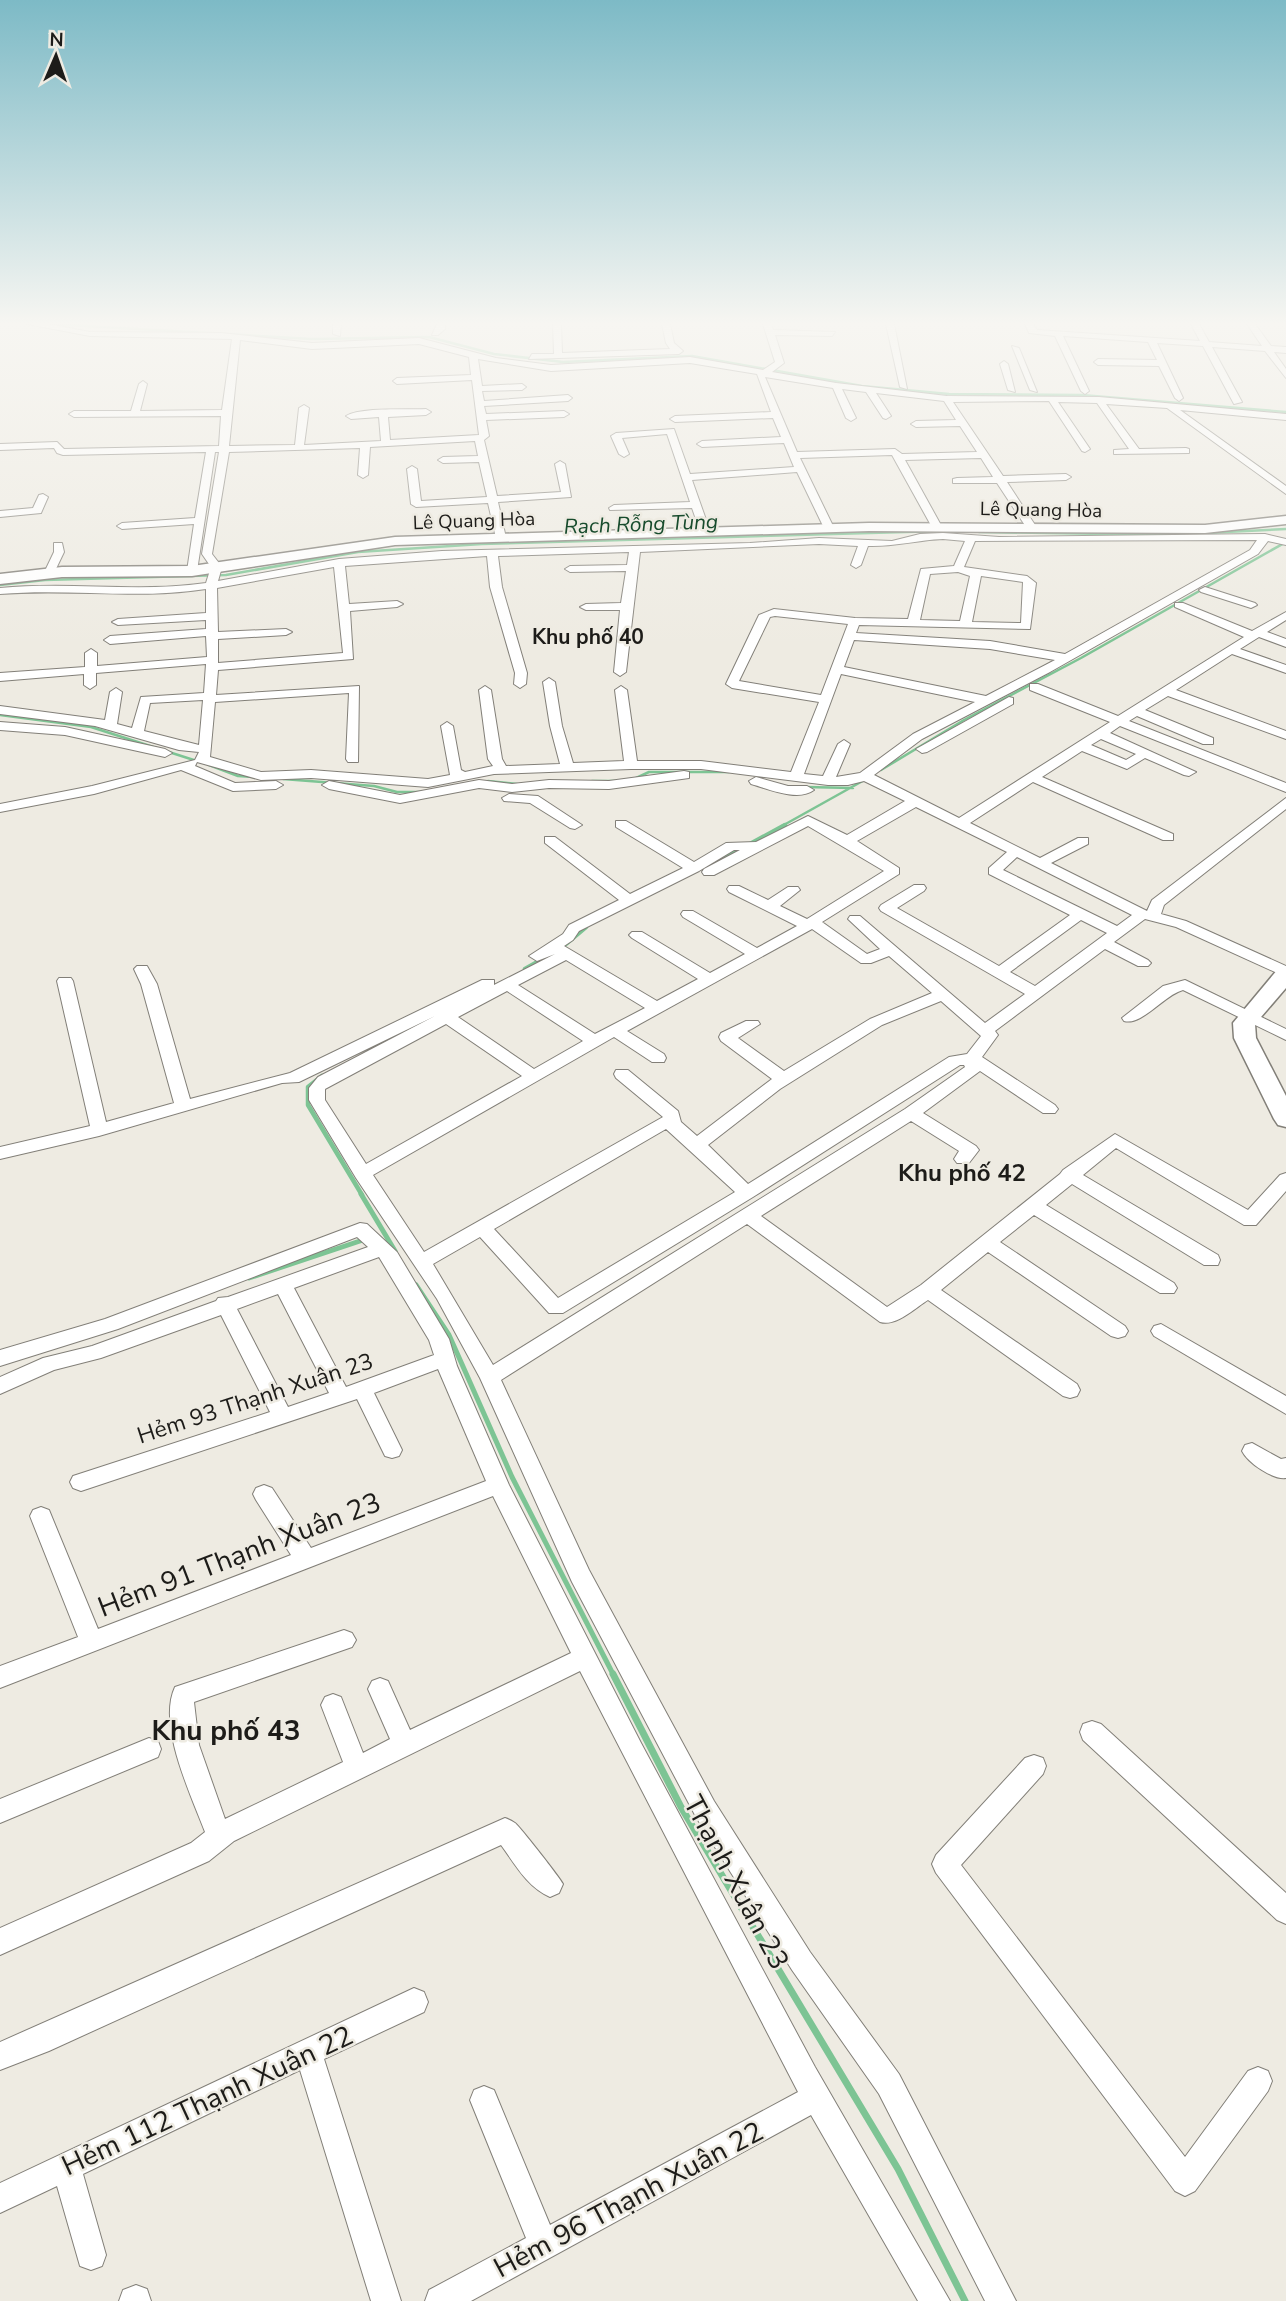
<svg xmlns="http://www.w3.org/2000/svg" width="1286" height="2301" viewBox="0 0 1286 2301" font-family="'Nunito Sans',sans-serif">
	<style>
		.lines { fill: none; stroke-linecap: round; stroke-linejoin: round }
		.stream-far3 { stroke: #7dc494; stroke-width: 2.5 }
		.stream-far2 { stroke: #7dc494; stroke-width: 4.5 }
		.stream-far1 { stroke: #7dc494; stroke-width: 5 }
		.stream { stroke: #7dc494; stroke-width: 7 }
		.street-casing { stroke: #827f78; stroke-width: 2 }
		.secondary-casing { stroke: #827f78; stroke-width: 3 }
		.street { fill: #fff; fill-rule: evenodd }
		.secondary { fill: #fff; fill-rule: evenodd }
		.labels { text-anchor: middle; stroke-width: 5; stroke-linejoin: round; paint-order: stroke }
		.far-street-label { font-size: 19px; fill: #1d1c19; stroke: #eeebe2 }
		.far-water-label { font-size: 21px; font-style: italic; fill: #174b2c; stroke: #eeebe2 }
		.far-neighbourhood-label { font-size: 21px; font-weight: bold; fill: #1d1c19; stroke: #eeebe2 }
		.street-label { font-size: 23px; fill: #1d1c19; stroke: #eeebe2 }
		.neighbourhood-label { font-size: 24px; font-weight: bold; fill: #1d1c19; stroke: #eeebe2 }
		.near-street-label { font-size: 28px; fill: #1d1c19; stroke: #eeebe2 }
		.near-neighbourhood-label { font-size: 28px; font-weight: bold; fill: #1d1c19; stroke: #eeebe2 }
	</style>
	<rect width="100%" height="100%" fill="#eeebe2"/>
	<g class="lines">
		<!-- stream-far3 -->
		<path class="stream-far3" d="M 51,324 L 312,339 L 429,337 L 494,354 L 563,362 L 692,356 L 862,386 L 949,394 L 1082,395 L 1286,412
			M 979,532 L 1166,535 L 1286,529
			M 0,585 L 45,580 L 226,575 L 358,552 L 482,544 L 942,531
			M 0,715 L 91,727 L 200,762
			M 209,765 L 238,776 L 254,777
			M 881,770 L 964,720 L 1081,658 L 1286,542
			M 283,779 L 374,786 L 397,792 L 420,792
			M 634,779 L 649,772 L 729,772
			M 488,781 L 517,784
			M 592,781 L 615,781
			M 805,787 L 853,788
			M 782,826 L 868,778"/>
		<!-- stream-far2 -->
		<path class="stream-far2" d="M 750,844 L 785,825
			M 707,866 L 742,848
			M 561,948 L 586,927
			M 525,969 L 548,956
			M 322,1076 L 308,1087 L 308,1105 L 362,1195"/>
		<!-- stream-far1 -->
		<path class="stream-far1" d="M 361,1194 L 395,1251
			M 249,1278 L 363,1240
			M 416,1285 L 449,1335 L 512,1477 L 614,1676"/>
		<!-- stream -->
		<path class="stream" d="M 613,1674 L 681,1807 L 898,2169 L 965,2301"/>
		<!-- street casing -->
		<g class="street-casing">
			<path id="street" d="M 27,324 L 48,324 L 90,332 L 221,333 L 312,343 L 419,338 L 496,358 L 551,365 L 690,357 L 763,370 L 775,362 L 763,324 L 771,324 L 773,330 L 835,332 L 832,336 L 775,335 L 784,363 L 772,372 L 836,383 L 947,396 L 1099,397 L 1286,414 L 1286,420 L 1180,410 L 1286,486 L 1286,494 L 1167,408 L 1106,404 L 1139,449 L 1186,448 L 1189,449 L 1189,453 L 1114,454 L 1114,450 L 1129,449 L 1097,403 L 1058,402 L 1090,449 L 1085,452 L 1082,451 L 1049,401 L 953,402 L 1003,476 L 1066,474 L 1071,477 L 1066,480 L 1007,482 L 1037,528 L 1036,530 L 1028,530 L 997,483 L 953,483 L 953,479 L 957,478 L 993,477 L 981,458 L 905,460 L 942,527 L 933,529 L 892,455 L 800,458 L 834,528 L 829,531 L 824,528 L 797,472 L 692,480 L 710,531 L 705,534 L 700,531 L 692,508 L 610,510 L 609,508 L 614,505 L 690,502 L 667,434 L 622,438 L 629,454 L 624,457 L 619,454 L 611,436 L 616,433 L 674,429 L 690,474 L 794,467 L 784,443 L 702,447 L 697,444 L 702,441 L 781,437 L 773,418 L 675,422 L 670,419 L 675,416 L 771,412 L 757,374 L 690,363 L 551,371 L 478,359 L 482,386 L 522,384 L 526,387 L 522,390 L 482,391 L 484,401 L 568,395 L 572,398 L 568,401 L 484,406 L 486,414 L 564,411 L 569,414 L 564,417 L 486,420 L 489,436 L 484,440 L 497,496 L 561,492 L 555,464 L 560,461 L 565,464 L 571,497 L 498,502 L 506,538 L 501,541 L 496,538 L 488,503 L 416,507 L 411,504 L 407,469 L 412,466 L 417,469 L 421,501 L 487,497 L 479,462 L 443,463 L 438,460 L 443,457 L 478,456 L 475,441 L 370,447 L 368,475 L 363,478 L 358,475 L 360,448 L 229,452 L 212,554 L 222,567 L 218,581 L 339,559 L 442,551 L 750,543 L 819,538 L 892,541 L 920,534 L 943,533 L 999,537 L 1265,534 L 1286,539 L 1286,545 L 1268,541 L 1258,554 L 1050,672 L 922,739 L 874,775 L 959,818 L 1110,722 L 1030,690 L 1030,684 L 1038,684 L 1118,716 L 1244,637 L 1175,607 L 1175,603 L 1183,603 L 1252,631 L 1286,612 L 1286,620 L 1267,632 L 1286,639 L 1286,647 L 1259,637 L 1240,649 L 1286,665 L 1286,673 L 1232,654 L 1176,690 L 1286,731 L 1286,739 L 1168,696 L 1145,710 L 1213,738 L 1213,744 L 1203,744 L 1137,716 L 1129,721 L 1286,783 L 1286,792 L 1120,726 L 1110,733 L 1196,772 L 1189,776 L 1184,775 L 1145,758 L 1127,769 L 1082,751 L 1042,777 L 1173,834 L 1173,840 L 1163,840 L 1033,782 L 970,823 L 1040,858 L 1078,838 L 1088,838 L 1088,844 L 1051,863 L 1147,911 L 1152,900 L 1286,798 L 1286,809 L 1164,905 L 1161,914 L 1186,921 L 1286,966 L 1286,977 L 1176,927 L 1145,919 L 1114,942 L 1148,960 L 1151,963 L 1148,966 L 1138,966 L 1105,949 L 995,1031 L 998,1035 L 982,1057 L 1055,1105 L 1058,1109 L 1055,1113 L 1043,1113 L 980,1071 L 923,1113 L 976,1146 L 979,1150 L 969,1163 L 957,1163 L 954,1159 L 959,1151 L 911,1121 L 761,1216 L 887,1307 L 921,1285 L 1060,1174 L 1063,1170 L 1115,1134 L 1248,1210 L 1280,1175 L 1286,1173 L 1286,1191 L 1256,1225 L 1244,1225 L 1116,1148 L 1083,1175 L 1218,1255 L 1220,1260 L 1218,1265 L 1204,1265 L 1072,1184 L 1046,1205 L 1174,1283 L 1177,1288 L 1174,1293 L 1160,1293 L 1034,1215 L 1000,1242 L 1125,1326 L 1128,1331 L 1125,1336 L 1118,1338 L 1111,1336 L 988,1252 L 941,1290 L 1077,1384 L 1080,1390 L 1077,1396 L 1070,1398 L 1063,1396 L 928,1300 C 915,1308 896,1327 880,1322 L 747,1224 L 501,1380 L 589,1570 L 714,1801 L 810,1952 L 899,2074 L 1016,2301 L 985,2301 L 879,2094 L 792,1970 L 696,1817 L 572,1582 L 480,1378 L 437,1299 L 356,1178 L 309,1100 L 309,1088 L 318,1077 L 435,1016 L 299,1082 L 282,1083 L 99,1136 L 0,1159 L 0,1147 L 90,1126 L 57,981 L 59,978 L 71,978 L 73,981 L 106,1122 L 174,1103 L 141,984 L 134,969 L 137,966 L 147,966 L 157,984 L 190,1099 L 290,1073 L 482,980 L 494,980 L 494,985 L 555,954 L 537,961 L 529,956 L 563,934 L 569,925 L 619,900 L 545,843 L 545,837 L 555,837 L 630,894 L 683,868 L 616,827 L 616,821 L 626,821 L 694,862 L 726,843 L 756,842 L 808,816 L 847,835 L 905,801 L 864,781 L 848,785 L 828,785 L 701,769 L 631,769 L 494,774 L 428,787 L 311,778 L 261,780 L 197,762 L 195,766 L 235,783 L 276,781 L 283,785 L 276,789 L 233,791 L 181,770 L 94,794 L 0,812 L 0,804 L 92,786 L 195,760 L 199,752 L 179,750 L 95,726 L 0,714 L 0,706 L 105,720 L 110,692 L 116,688 L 122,692 L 117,724 L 132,728 L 141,697 L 204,693 L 206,664 L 96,673 L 96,685 L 90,689 L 84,685 L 84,674 L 0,681 L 0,673 L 85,667 L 85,653 L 91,649 L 97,653 L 97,666 L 207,657 L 206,636 L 110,644 L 104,640 L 110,636 L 206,629 L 206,620 L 118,625 L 112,622 L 118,619 L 206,613 L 206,589 C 138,600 68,588 0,594 L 0,588 C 68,581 138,593 206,583 L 211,567 L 202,554 L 219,452 L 215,452 L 197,571 L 192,574 L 187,571 L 194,524 L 122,529 L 117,526 L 122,523 L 195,518 L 206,452 L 63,455 L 57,453 L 54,448 L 0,450 L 0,444 L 57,442 L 64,449 L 219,446 L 221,416 L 74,417 L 69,414 L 74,411 L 131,411 L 139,384 L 143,381 L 147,384 L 140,411 L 222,410 L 232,339 L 90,336 ZM 240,340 L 312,349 L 419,344 L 469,357 L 471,375 L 397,378 L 393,381 L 397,384 L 472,380 L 479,435 L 390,440 L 388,417 L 426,415 L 431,412 L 426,409 C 407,410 361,407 346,416 L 351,419 L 379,417 L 381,441 L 304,445 L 309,408 L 304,405 L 299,408 L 295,445 L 229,446 ZM 765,377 L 833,388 L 846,418 L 851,421 L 856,418 L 842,389 L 866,392 L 883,418 L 886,419 L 891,416 L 876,393 L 944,401 L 956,420 L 916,421 L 911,424 L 916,427 L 960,426 L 977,452 L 902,454 L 895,449 L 797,452 ZM 943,539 L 965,541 L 954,566 L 921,569 L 908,619 L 855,618 L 774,609 L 759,615 L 726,684 L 732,688 L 819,702 L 791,772 L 701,761 L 637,761 L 627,690 L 621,686 L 615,690 L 624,761 L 573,763 L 562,726 L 555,682 L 549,678 L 543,682 L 550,726 L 560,764 L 506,766 L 502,759 L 491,690 L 485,686 L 479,690 L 488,759 L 493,766 L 465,772 L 461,770 L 453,726 L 447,722 L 441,726 L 450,775 L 428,779 L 311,770 L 261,772 L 210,757 L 215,702 L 349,693 L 346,759 L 348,762 L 358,762 L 359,686 L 216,695 L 218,670 L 353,659 L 350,611 L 397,607 L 403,604 L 397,601 L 349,604 L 345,566 L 487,556 L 490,587 L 515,673 L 514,684 L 520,688 L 526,684 L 527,673 L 502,587 L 498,556 L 629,552 L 627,565 L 570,566 L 565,569 L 570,572 L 626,571 L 621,603 L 586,604 L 580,607 L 586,610 L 620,610 L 614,672 L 620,676 L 626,672 L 640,552 L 819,544 L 858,546 L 851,565 L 856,568 L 861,565 L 868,546 C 894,547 917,540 943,539 ZM 1257,540 L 1250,550 L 1065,654 L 990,641 L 856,633 L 859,625 L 1030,629 L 1036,583 L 1027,576 L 964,567 L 975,541 ZM 334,567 L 343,653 L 218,663 L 218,639 L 286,635 L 292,632 L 286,629 L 218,632 L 217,588 ZM 958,572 L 970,576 L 960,621 L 920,620 L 930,574 ZM 981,576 L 1023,582 L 1021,623 L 972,622 ZM 775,616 L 848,624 L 821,695 L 739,681 L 770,617 ZM 854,640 L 990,649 L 1055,660 L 986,696 L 844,667 ZM 841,674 L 975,702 L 913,734 L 860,773 L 836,777 L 850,744 L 844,740 L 838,744 L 823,776 L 804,774 ZM 203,700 L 199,745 L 144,731 L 150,703 ZM 1101,739 L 1136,754 L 1126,760 L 1091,745 ZM 916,807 L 1007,852 L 989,868 L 989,874 L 1070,915 L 999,966 L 897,908 L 924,891 L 926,888 L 924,885 L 914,885 L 881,905 L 879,908 L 881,911 L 1025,994 L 985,1023 L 860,916 L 850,916 L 848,919 L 880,949 L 867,954 L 822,922 L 899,874 L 899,868 L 857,841 ZM 808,826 L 884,871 L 807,919 L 780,906 L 800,890 L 798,887 L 788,887 L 768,900 L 739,886 L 729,886 L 727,889 L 729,892 L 797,926 L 757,948 L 693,911 L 683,911 L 681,914 L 683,917 L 745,954 L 710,973 L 642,932 L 632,932 L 629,935 L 632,938 L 698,979 L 657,1001 L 564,946 L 573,940 L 579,931 L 699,871 L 734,850 L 740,850 L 704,869 L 702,872 L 704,875 L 714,875 ZM 1017,857 L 1132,915 L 1117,926 L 1003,870 ZM 1081,920 L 1107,933 L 1035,986 L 1010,972 ZM 812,929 L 861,963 L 871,963 L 889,956 L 932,993 L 870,1019 L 784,1071 L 738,1038 L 760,1024 L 758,1021 L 746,1021 L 721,1033 L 719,1037 L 721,1041 L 772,1079 L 697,1136 L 681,1122 L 678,1111 L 628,1070 L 616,1070 L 614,1074 L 616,1078 L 663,1117 L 424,1252 L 373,1175 L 614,1037 L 652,1062 L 664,1062 L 666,1058 L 664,1054 L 627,1031 ZM 566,960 L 645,1008 L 595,1034 L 518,985 ZM 507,991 L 583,1041 L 534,1069 L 458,1017 ZM 941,1001 L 981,1036 L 967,1054 L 949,1057 L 748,1184 L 708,1145 L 780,1089 L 882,1025 ZM 446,1024 L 522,1076 L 366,1164 L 325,1100 L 325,1089 ZM 960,1065 L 964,1065 L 965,1067 L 905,1109 L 493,1365 L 433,1264 L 480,1237 L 549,1313 L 563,1313 L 753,1197 ZM 666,1129 L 735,1192 L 558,1298 L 494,1229 Z
				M 333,324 L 341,324 L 340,336 L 333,334 Z
				M 437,324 L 445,324 L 445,329 L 438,335 L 432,335 Z
				M 553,324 L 561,324 L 562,353 L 670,349 L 666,343 L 662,324 L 670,324 L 674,343 L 683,351 L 679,354 L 529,359 L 532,354 L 554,354 Z
				M 886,324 L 894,324 L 907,389 L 900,387 Z
				M 1025,324 L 1033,324 L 1037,330 L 1200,341 L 1191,324 L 1199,324 L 1209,342 L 1262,346 L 1247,324 L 1255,324 L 1271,346 L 1286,347 L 1286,353 L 1274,352 L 1286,369 L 1286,378 L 1265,351 L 1212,347 L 1242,402 L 1234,404 L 1203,346 L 1157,343 L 1183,398 L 1179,401 L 1175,398 L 1159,366 L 1098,365 L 1094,362 L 1098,359 L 1157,360 L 1148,342 L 1063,336 L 1089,391 L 1085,394 L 1081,391 L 1055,336 L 1029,333 Z
				M 1012,346 L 1019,348 L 1037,392 L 1030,390 Z
				M 1004,361 L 1008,364 L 1015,392 L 1008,390 L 1000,364 Z
				M 43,494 L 48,497 L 41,513 L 0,517 L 0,511 L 33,508 L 39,495 Z
				M 54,543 L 62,543 L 64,552 L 54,573 L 49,576 L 44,573 L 54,552 Z
				M 1205,587 L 1255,603 L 1257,605 L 1251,608 L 1201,592 L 1199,590 Z
				M 1009,697 L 1013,698 L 1013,704 L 927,752 L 922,753 L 916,749 Z
				M 0,722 L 65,727 L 165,749 L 172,753 L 165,757 L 65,735 L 0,730 Z
				M 684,771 L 689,772 L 689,778 L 609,789 L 549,788 L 512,792 L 479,788 L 400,803 L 329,789 L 322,785 L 329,781 L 400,795 L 479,780 L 512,784 L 549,780 L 609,781 Z
				M 756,777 L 788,786 L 807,786 L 814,790 C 798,802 769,789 751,784 L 749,781 Z
				M 509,794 L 538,796 L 582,825 L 575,829 L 570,828 L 530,803 L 504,801 L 502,798 Z
				M 1185,980 L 1286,1029 L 1286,1040 L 1183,990 C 1164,995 1142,1026 1124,1021 L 1122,1018 L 1163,986 Z
				M 360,1223 L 367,1224 L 397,1252 L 449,1339 L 457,1366 L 509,1485 L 641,1743 L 815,2067 L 950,2301 L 918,2301 L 811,2115 L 471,2301 L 425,2301 L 429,2290 L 526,2238 L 470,2100 L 474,2090 L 484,2086 L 494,2090 L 550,2225 L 798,2092 L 580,1671 L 234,1841 L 209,1861 L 0,1955 L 0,1928 L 191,1843 L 205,1832 C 191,1795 157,1725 175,1687 L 344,1630 L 352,1633 L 356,1640 L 352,1647 L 194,1702 L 199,1745 L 225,1819 L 343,1762 L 321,1705 L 325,1697 L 333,1694 L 341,1697 L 363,1753 L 390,1739 L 368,1689 L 372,1681 L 380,1678 L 388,1681 L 410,1730 L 571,1653 L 493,1496 L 0,1688 L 0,1666 L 78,1637 L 30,1516 L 33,1510 L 41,1507 L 49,1510 L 98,1629 L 291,1555 L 256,1500 L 253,1494 L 256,1488 L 264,1485 L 272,1488 L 311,1548 L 486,1481 L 438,1369 L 374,1393 L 402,1450 L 399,1456 L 392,1458 L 385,1456 L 357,1399 L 81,1491 L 73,1488 L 70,1482 L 73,1476 L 270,1412 L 221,1315 L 101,1358 L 54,1370 L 0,1394 L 0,1377 L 43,1358 L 92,1346 L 216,1301 L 218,1298 L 228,1297 L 368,1247 L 357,1237 L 118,1329 L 0,1366 L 0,1350 L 105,1319 ZM 379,1257 L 429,1340 L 434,1355 L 346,1387 L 294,1288 ZM 278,1294 L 329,1393 L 288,1407 L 237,1309 Z
				M 1161,1324 L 1286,1396 L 1286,1414 L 1154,1336 L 1151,1331 L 1154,1326 Z
				M 1252,1443 L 1281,1459 L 1286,1458 L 1286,1478 C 1273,1480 1248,1463 1242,1451 L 1245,1445 Z
				M 1092,1721 L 1101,1724 L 1286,1893 L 1286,1924 L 1277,1920 L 1083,1740 L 1080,1732 L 1083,1724 Z
				M 149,1738 L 158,1741 L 161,1749 L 158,1757 L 0,1823 L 0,1799 Z
				M 1034,1755 L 1043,1758 L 1046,1766 L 1043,1774 L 961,1865 L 1185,2157 L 1248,2071 L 1258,2067 L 1268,2071 L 1272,2081 L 1268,2091 L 1195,2191 L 1185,2196 L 1175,2191 L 936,1873 L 932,1864 L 936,1855 L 1025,1758 Z
				M 505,1818 C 508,1819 512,1821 515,1823 C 521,1828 560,1878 563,1884 L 559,1893 L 550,1897 C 527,1887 515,1864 501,1845 L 49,2051 L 0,2070 L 0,2042 Z
				M 414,1988 L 424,1992 L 428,2002 L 424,2012 L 324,2059 L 401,2301 L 371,2301 L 300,2070 L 83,2174 L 106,2255 L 102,2266 L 91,2270 L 80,2266 L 57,2186 L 0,2213 L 0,2183 Z
				M 136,2285 L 147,2289 L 151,2301 L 119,2301 L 123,2290 Z"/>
		</g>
		<!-- secondary casing -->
		<g class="secondary-casing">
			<path id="secondary" d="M 1286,516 L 1286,524 L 1205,533 L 869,531 L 395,545 L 192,576 L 62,577 L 0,584 L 0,574 L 62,567 L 192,566 L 395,537 L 869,523 L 1205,525 Z
				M 1286,967 L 1286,988 L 1255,1024 L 1256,1038 L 1286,1096 L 1286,1127 L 1278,1125 L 1274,1119 L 1234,1038 L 1233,1023 L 1278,969 Z"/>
		</g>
		<!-- street -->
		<use href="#street" class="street"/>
		<!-- secondary -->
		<use href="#secondary" class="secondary"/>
	</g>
	<!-- sky -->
	<linearGradient id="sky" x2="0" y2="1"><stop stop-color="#7dbac6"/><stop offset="0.5" stop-color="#f7f6f2"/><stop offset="1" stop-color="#f7f6f2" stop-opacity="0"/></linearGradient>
	<rect width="1286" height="647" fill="url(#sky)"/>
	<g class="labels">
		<!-- far-street labels -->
		<g class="far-street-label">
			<text transform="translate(1041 509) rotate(1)" y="7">Lê Quang Hòa</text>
			<text transform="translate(474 520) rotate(-2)" y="7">Lê Quang Hòa</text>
		</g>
		<!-- far-water labels -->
		<g class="far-water-label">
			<text transform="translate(641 524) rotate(-2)" y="7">Rạch Rỗng Tùng</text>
		</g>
		<!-- far-neighbourhood labels -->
		<g class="far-neighbourhood-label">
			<text x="588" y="644">Khu phố 40</text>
		</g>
		<!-- street labels -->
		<g class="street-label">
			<text transform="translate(255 1398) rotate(-18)" y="8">Hẻm 93 Thạnh Xuân 23</text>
		</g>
		<!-- neighbourhood labels -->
		<g class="neighbourhood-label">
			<text x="962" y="1181">Khu phố 42</text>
		</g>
		<!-- near-street labels -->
		<g class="near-street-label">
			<text transform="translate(239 1554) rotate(-21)" y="10">Hẻm 91 Thạnh Xuân 23</text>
			<text transform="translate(737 1882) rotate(62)" y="10">Thạnh Xuân 23</text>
			<text transform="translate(207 2100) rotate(-25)" y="10">Hẻm 112 Thạnh Xuân 22</text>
			<text transform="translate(628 2199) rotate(-28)" y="10">Hẻm 96 Thạnh Xuân 22</text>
		</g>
		<!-- near-neighbourhood labels -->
		<g class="near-neighbourhood-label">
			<text x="226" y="1740">Khu phố 43</text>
		</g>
	</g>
	<!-- north arrow -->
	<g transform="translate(56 56) rotate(2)" stroke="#eeebe2" stroke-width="5" paint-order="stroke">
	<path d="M0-5L12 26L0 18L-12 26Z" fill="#1d1c19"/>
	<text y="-10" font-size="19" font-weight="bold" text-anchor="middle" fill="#1d1c19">N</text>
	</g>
</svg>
